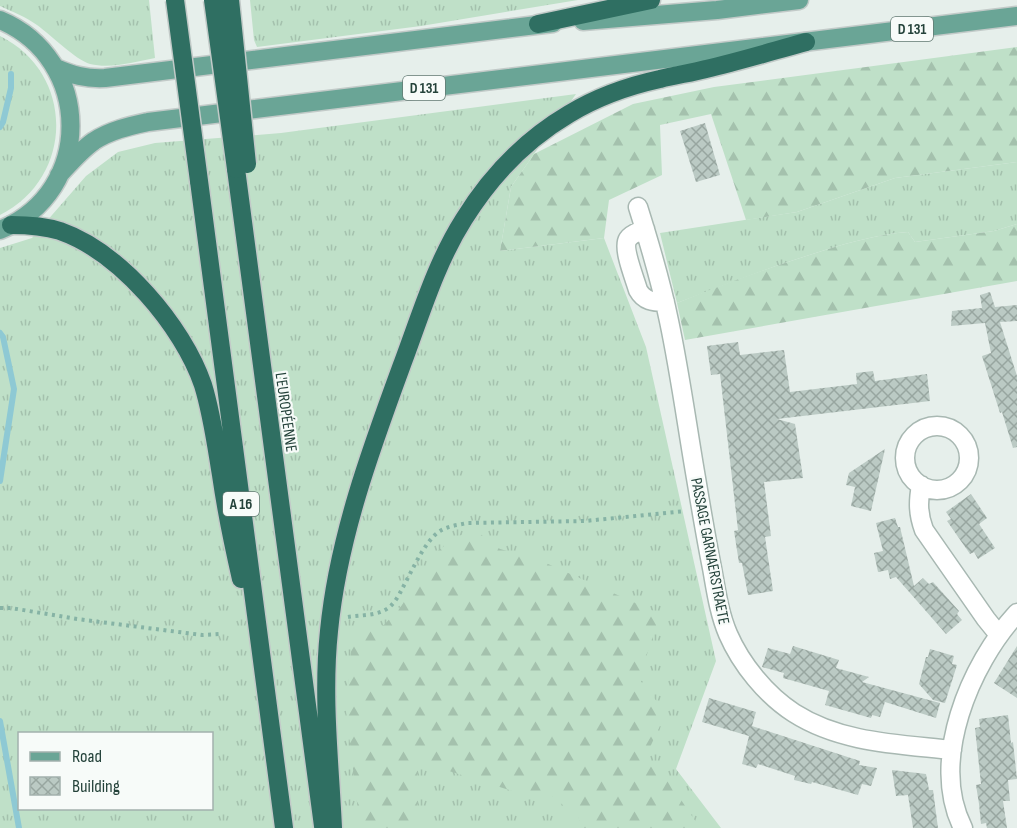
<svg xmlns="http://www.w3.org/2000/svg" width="1017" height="828" viewBox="0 0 1017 828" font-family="'Sofia Sans Condensed',sans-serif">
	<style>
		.grass { fill: url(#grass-tufts); fill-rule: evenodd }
		.forest { fill: url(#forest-firs) }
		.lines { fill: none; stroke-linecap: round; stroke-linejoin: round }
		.stream { stroke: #8ec9d4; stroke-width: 6 }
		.building { fill: url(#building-cross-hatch) }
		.minor-casing { stroke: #a8b8b2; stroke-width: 21 }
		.major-casing { stroke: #c2cac8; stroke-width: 21 }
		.highway-casing { stroke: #c2cac8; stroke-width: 21 }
		.path { stroke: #86b3a5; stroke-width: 4; stroke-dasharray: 3 4.5; stroke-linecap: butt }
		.minor { stroke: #fff; stroke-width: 18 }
		.major { stroke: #6aa596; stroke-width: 18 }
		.highway { stroke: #2f6f62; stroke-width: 18 }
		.highway-bridge-casing { stroke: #c2cac8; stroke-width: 21; stroke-linecap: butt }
		.highway-bridge { stroke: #2f6f62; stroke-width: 18 }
		.labels { text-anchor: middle; stroke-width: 4.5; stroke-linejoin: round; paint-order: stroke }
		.shield { fill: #f7fbf9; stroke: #637a73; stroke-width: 1.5 }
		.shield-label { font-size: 15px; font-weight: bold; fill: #24423a }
		.street-label { font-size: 16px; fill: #24423a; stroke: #f7fbf9 }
	</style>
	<defs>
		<pattern id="grass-tufts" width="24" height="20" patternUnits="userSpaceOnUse" patternTransform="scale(1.5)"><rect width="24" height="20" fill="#bfe0c8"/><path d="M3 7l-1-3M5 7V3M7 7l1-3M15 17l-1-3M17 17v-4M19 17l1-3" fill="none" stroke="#a4c1ad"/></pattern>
		<pattern id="forest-firs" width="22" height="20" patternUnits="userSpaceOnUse" patternTransform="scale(1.5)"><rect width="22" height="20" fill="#bfe0c8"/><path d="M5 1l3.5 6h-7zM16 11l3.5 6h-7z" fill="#a4c1ad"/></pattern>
		<pattern id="building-cross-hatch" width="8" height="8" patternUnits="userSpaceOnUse" patternTransform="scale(1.5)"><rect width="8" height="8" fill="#bbcac4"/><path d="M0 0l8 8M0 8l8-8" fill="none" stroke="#98a6a0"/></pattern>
	</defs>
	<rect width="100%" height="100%" fill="#e6efeb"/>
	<!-- grass -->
	<path class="grass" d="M 0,0 L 149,0 L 155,58 C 134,62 111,69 90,64 C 76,60 51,35 37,25 C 26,17 13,12 0,6 Z
		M 250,0 L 578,0 L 421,26 L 257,47 L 254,40 Z
		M 0,36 C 75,73 75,177 0,215 Z
		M 576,94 L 511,187 L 500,251 L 604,238 L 646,347 L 716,661 L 676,769 L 721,828 L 0,828 L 0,248 L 32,238 L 86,176 L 118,152 L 155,143 L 281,133 ZM 20,734 L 212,734 L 212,808 L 20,808 Z
		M 1017,162 L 1017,224 L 994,231 L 915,242 L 908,232 C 870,235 834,247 797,259 C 756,272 717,288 677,303 L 660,233 L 797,212 L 895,178 Z"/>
	<!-- forest -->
	<path class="forest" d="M 1017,47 L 1017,162 L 895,178 L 797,212 L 746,220 L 711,114 L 660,125 L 662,175 L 609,200 L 604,238 L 500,251 L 511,187 L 534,154 L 633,104 L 714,87 Z
		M 1017,224 L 1017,281 L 685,340 L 677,303 C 717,287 756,272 797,259 C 834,247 870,235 908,232 L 915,242 L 994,231 Z
		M 475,530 L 500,549 L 537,559 L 660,614 L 639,679 L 666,713 L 644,760 L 669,782 L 700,828 L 582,828 L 578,817 L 549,794 L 512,791 L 452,772 L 417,758 L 417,828 L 360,828 L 346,710 L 353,627 L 384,625 L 402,605 L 434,554 L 454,538 Z"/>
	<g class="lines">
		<!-- stream -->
		<path class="stream" d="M 0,127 L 3,122 L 11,88 L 11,74
			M 0,333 L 3,337 L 14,389 L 0,481
			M 0,721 L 19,828"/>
	</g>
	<!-- building -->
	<path class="building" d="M 705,123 L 720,175 L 696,182 L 680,131 Z
		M 990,292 L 995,307 L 1017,305 L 1017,321 L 1000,322 L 1017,376 L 1017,447 L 1013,448 L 1002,412 L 1000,413 L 982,356 L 991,353 L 985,323 L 951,326 L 952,311 L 982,308 L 980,295 Z
		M 738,342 L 740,355 L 784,350 L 790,392 L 857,384 L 856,373 L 873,371 L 875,381 L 927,374 L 930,401 L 777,419 L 795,424 L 803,478 L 764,482 L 771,536 L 765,537 L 773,591 L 748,595 L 742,563 L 739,563 L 734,531 L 738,530 L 720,374 L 711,375 L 707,346 Z
		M 885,449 L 871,511 L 851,506 L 855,487 L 846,485 L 849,473 Z
		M 971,494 L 987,518 L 979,524 L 995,548 L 978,559 L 974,552 L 970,554 L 947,521 L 951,519 L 946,512 Z
		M 895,518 L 898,527 L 900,527 L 914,586 L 923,578 L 929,584 L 933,582 L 959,611 L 957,614 L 962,620 L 946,634 L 896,577 L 890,579 L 888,570 L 878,572 L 874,553 L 883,551 L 876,523 Z
		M 793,646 L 839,660 L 836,668 L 869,677 L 862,682 L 940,703 L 936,718 L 885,702 L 880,717 L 872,715 L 871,718 L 825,705 L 829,691 L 783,678 L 784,673 L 762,667 L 768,648 L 790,654 Z
		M 1017,646 L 1017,698 L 994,683 Z
		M 930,649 L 954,656 L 952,664 L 957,665 L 945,703 L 933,700 L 919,684 L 926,657 L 928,657 Z
		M 709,698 L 756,712 L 752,726 L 860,761 L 859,765 L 877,768 L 871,786 L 862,784 L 858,795 L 812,782 L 811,784 L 794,780 L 795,776 L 758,764 L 756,768 L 742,764 L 749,736 L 702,722 Z
		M 1008,715 L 1011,743 L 1013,742 L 1017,779 L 1008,780 L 1010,801 L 1003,801 L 1007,828 L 987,828 L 986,823 L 981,824 L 979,804 L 976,785 L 981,784 L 975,728 L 980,727 L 979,719 Z
		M 892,770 L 926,774 L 929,790 L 933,790 L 938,828 L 913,828 L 908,795 L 896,796 Z"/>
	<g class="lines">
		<!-- minor casing -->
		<g class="minor-casing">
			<path id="minor" d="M 638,207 C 650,245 661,282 669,321 C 680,373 687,426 696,478 C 701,508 706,538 712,568 C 716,590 719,613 728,634 C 741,664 766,695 794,713 C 841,743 898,744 952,750
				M 645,229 C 639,232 632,233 628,239 C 622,248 635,279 638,290 C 644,301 653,302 665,302
				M905 458a32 32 0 1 1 64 0a32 32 0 1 1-64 0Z
				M 921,485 C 918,502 918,514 924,530 L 986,619 L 999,635
				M 963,828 C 929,761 970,664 1017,613"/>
		</g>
		<!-- major casing -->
		<g class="major-casing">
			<path id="major" d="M 0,20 C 93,59 95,192 0,230
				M 583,21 L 717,10 L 799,0
				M 56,68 C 72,75 86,79 105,78 L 553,23
				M 59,175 C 70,163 81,150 94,141 C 111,130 130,126 148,122 L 1017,16"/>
		</g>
		<!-- highway casing -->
		<g class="highway-casing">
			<path id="highway" d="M 538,24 L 651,0
				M 236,169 L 323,826
				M 199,181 L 284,828
				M 11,225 C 28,225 44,226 60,231 C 120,252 183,326 203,385 C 212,414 216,445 221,475 C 226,510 233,544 241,579
				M 333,828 C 330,763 322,697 329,631 C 338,538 371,449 403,362 C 421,314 436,263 464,219 C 490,177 525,140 569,114 C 597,97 628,86 660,79 C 675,75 691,73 706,69 C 740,61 773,51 806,42"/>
		</g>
		<!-- path -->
		<path class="path" d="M 0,608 L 11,608 L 77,619 L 202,635 L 220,634
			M 348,617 C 359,615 374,616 385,610 C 393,606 398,597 402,589 C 411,573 425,540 440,531 C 448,526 458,525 467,523 L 585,521 L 685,511"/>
		<!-- minor -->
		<use href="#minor" class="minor"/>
		<!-- major -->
		<use href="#major" class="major"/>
		<!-- highway -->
		<use href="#highway" class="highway"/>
		<!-- highway-bridge casing -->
		<g class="highway-bridge-casing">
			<path id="highway-bridge" d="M 175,0 L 199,181
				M 213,0 L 236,169
				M 230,0 L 247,164"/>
		</g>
		<!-- highway-bridge -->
		<use href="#highway-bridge" class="highway-bridge"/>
	</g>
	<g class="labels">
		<!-- shield labels -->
		<g class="shield">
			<rect x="891" y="17" width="42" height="24" rx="4.5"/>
			<rect x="403" y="76" width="42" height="24" rx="4.5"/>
			<rect x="223" y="492" width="36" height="24" rx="4.5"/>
		</g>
		<g class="shield-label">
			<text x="912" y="34">D 131</text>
			<text x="424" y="93">D 131</text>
			<text x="241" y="509">A 16</text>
		</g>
		<!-- street labels -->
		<g class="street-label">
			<text transform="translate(287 412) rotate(82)" y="6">L'EUROPÉENNE</text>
			<text transform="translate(711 551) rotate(79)" y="6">PASSAGE GARNAERSTRAETE</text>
		</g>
	</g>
	<!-- legend -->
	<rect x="18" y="732" width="195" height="78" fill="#f7fbf9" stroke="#a3b1ad" stroke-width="1.5"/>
	<rect x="30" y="752" width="30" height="9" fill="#6aa596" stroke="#a3b1ad" stroke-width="1.5"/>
	<text x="72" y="762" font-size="18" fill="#24423a">Road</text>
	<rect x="30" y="777" width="30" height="18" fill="url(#building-cross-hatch)" stroke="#a3b1ad" stroke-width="1.5"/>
	<text x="72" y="792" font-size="18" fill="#24423a">Building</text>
</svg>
